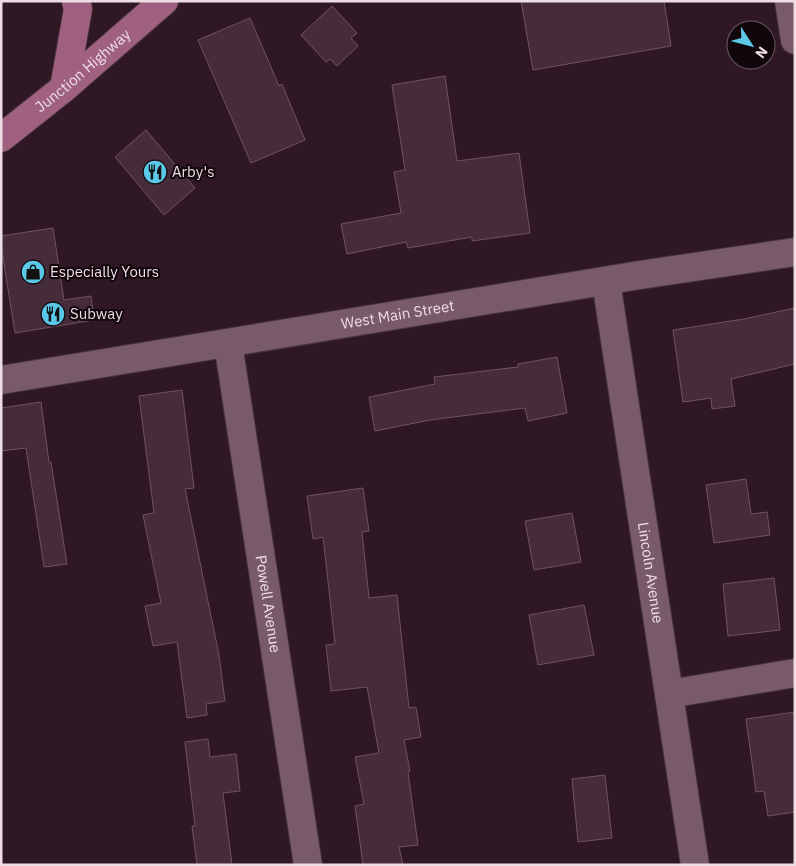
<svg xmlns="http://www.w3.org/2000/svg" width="796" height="866" viewBox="0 0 796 866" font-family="'IBM Plex Sans',sans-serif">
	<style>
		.building { fill: #462b38; stroke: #705361 }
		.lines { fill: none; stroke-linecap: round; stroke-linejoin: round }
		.minor-casing { stroke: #46333c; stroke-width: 30 }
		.major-casing { stroke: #46333c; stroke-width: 30 }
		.minor { stroke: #785a68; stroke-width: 28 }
		.major { stroke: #a06181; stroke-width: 28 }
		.labels { text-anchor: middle; stroke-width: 4; stroke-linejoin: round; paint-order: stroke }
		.street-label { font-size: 15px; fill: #eedde5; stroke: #10060b }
		.poi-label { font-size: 15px; fill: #eedde5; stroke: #10060b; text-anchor: start }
	</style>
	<rect width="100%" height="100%" fill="#2f1723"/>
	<!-- building -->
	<path class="building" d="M 521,1 L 664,1 L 671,46 L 533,70 Z
		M 332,6 L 357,33 L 351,38 L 358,46 L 337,66 L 330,59 L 326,62 L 301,35 Z
		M 250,18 L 279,86 L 282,84 L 305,140 L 251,163 L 198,40 Z
		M 445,76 L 457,161 L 519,153 L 530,233 L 472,241 L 472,237 L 408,248 L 406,242 L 347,254 L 341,224 L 401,213 L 394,172 L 405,170 L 392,85 Z
		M 146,130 L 195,188 L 164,215 L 115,157 Z
		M 53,228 L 64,300 L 91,296 L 94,320 L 15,333 L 1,245 L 1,236 Z
		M 795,308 L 795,364 L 731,379 L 735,406 L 712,409 L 711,398 L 683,402 L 673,330 L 744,319 Z
		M 557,357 L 567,413 L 528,421 L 525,408 L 430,420 L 375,431 L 369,397 L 435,384 L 434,377 L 518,367 L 518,364 Z
		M 182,390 L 194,488 L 185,489 L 219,655 L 225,701 L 206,704 L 207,715 L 187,718 L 177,642 L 153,646 L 145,606 L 161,603 L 143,515 L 154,513 L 139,396 Z
		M 41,402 L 49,462 L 51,462 L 67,564 L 44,567 L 26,448 L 1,451 L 1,408 Z
		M 746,479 L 751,514 L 767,512 L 770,535 L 714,543 L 706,485 Z
		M 363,488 L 369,531 L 362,532 L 369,598 L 397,595 L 409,708 L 416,707 L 421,737 L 404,740 L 410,771 L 408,772 L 418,845 L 399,847 L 403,865 L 363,865 L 355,806 L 364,804 L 355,757 L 379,753 L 367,687 L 331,691 L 326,645 L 335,644 L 323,537 L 313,539 L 307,496 Z
		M 572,513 L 581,562 L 534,570 L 525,521 Z
		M 774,578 L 780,630 L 728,636 L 723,584 Z
		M 584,605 L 594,655 L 538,665 L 529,615 Z
		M 795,712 L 795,812 L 768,816 L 764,791 L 756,792 L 746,719 Z
		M 208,739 L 210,757 L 236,754 L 240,791 L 223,793 L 232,865 L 197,865 L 192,826 L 195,826 L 185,742 Z
		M 605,775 L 612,838 L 578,842 L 572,779 Z"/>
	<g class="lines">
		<!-- minor casing -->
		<g class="minor-casing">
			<g id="minor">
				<path d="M 789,1 L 795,40"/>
				<path id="s1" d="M 606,281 L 695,865"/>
				<path id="s2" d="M 228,343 L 308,865"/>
				<path id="s3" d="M 1,380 L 640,275 L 795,252"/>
				<path d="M 669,694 L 795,673"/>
			</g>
		</g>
		<!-- major casing -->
		<g class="major-casing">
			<g id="major">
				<path d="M 64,88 L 78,9 L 76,1"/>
				<path id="s4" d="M 1,138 L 64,88 L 164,1"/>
			</g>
		</g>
		<!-- minor -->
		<use href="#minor" class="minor"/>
		<!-- major -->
		<use href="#major" class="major"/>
	</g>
	<!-- icons -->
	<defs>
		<g id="restaurant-disc" transform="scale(1.25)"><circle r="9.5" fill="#5bc8e7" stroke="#10060b"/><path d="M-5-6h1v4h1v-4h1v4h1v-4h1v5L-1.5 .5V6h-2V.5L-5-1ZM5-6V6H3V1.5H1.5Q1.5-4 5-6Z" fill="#111"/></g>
		<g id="shop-disc" transform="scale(1.25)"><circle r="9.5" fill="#5bc8e7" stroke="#10060b"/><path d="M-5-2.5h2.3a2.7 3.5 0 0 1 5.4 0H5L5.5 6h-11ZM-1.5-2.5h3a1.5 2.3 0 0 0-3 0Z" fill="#111"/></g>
	</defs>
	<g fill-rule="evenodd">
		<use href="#restaurant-disc" x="155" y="172"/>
		<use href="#shop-disc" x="33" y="272"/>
		<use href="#restaurant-disc" x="53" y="314"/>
	</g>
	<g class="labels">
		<!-- street labels -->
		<g class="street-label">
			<text dy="5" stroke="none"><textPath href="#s4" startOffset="106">Junction Highway</textPath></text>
			<text dy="5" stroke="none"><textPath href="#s3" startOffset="402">West Main Street</textPath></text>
			<text dy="5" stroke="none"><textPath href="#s1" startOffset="295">Lincoln Avenue</textPath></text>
			<text dy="5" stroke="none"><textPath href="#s2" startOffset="264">Powell Avenue</textPath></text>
		</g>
		<!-- poi labels -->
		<g class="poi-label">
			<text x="172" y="177">Arby's</text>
			<text x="50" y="277">Especially Yours</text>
			<text x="70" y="319">Subway</text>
		</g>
	</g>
	<!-- border -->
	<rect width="796" height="866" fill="none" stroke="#eedde5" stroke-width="5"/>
	<!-- north arrow -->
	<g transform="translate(751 45) rotate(126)"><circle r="24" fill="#10060b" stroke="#695c62"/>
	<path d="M0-4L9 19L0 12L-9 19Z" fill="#5bc8e7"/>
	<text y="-8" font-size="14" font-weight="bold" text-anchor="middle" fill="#eedde5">N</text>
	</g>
</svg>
